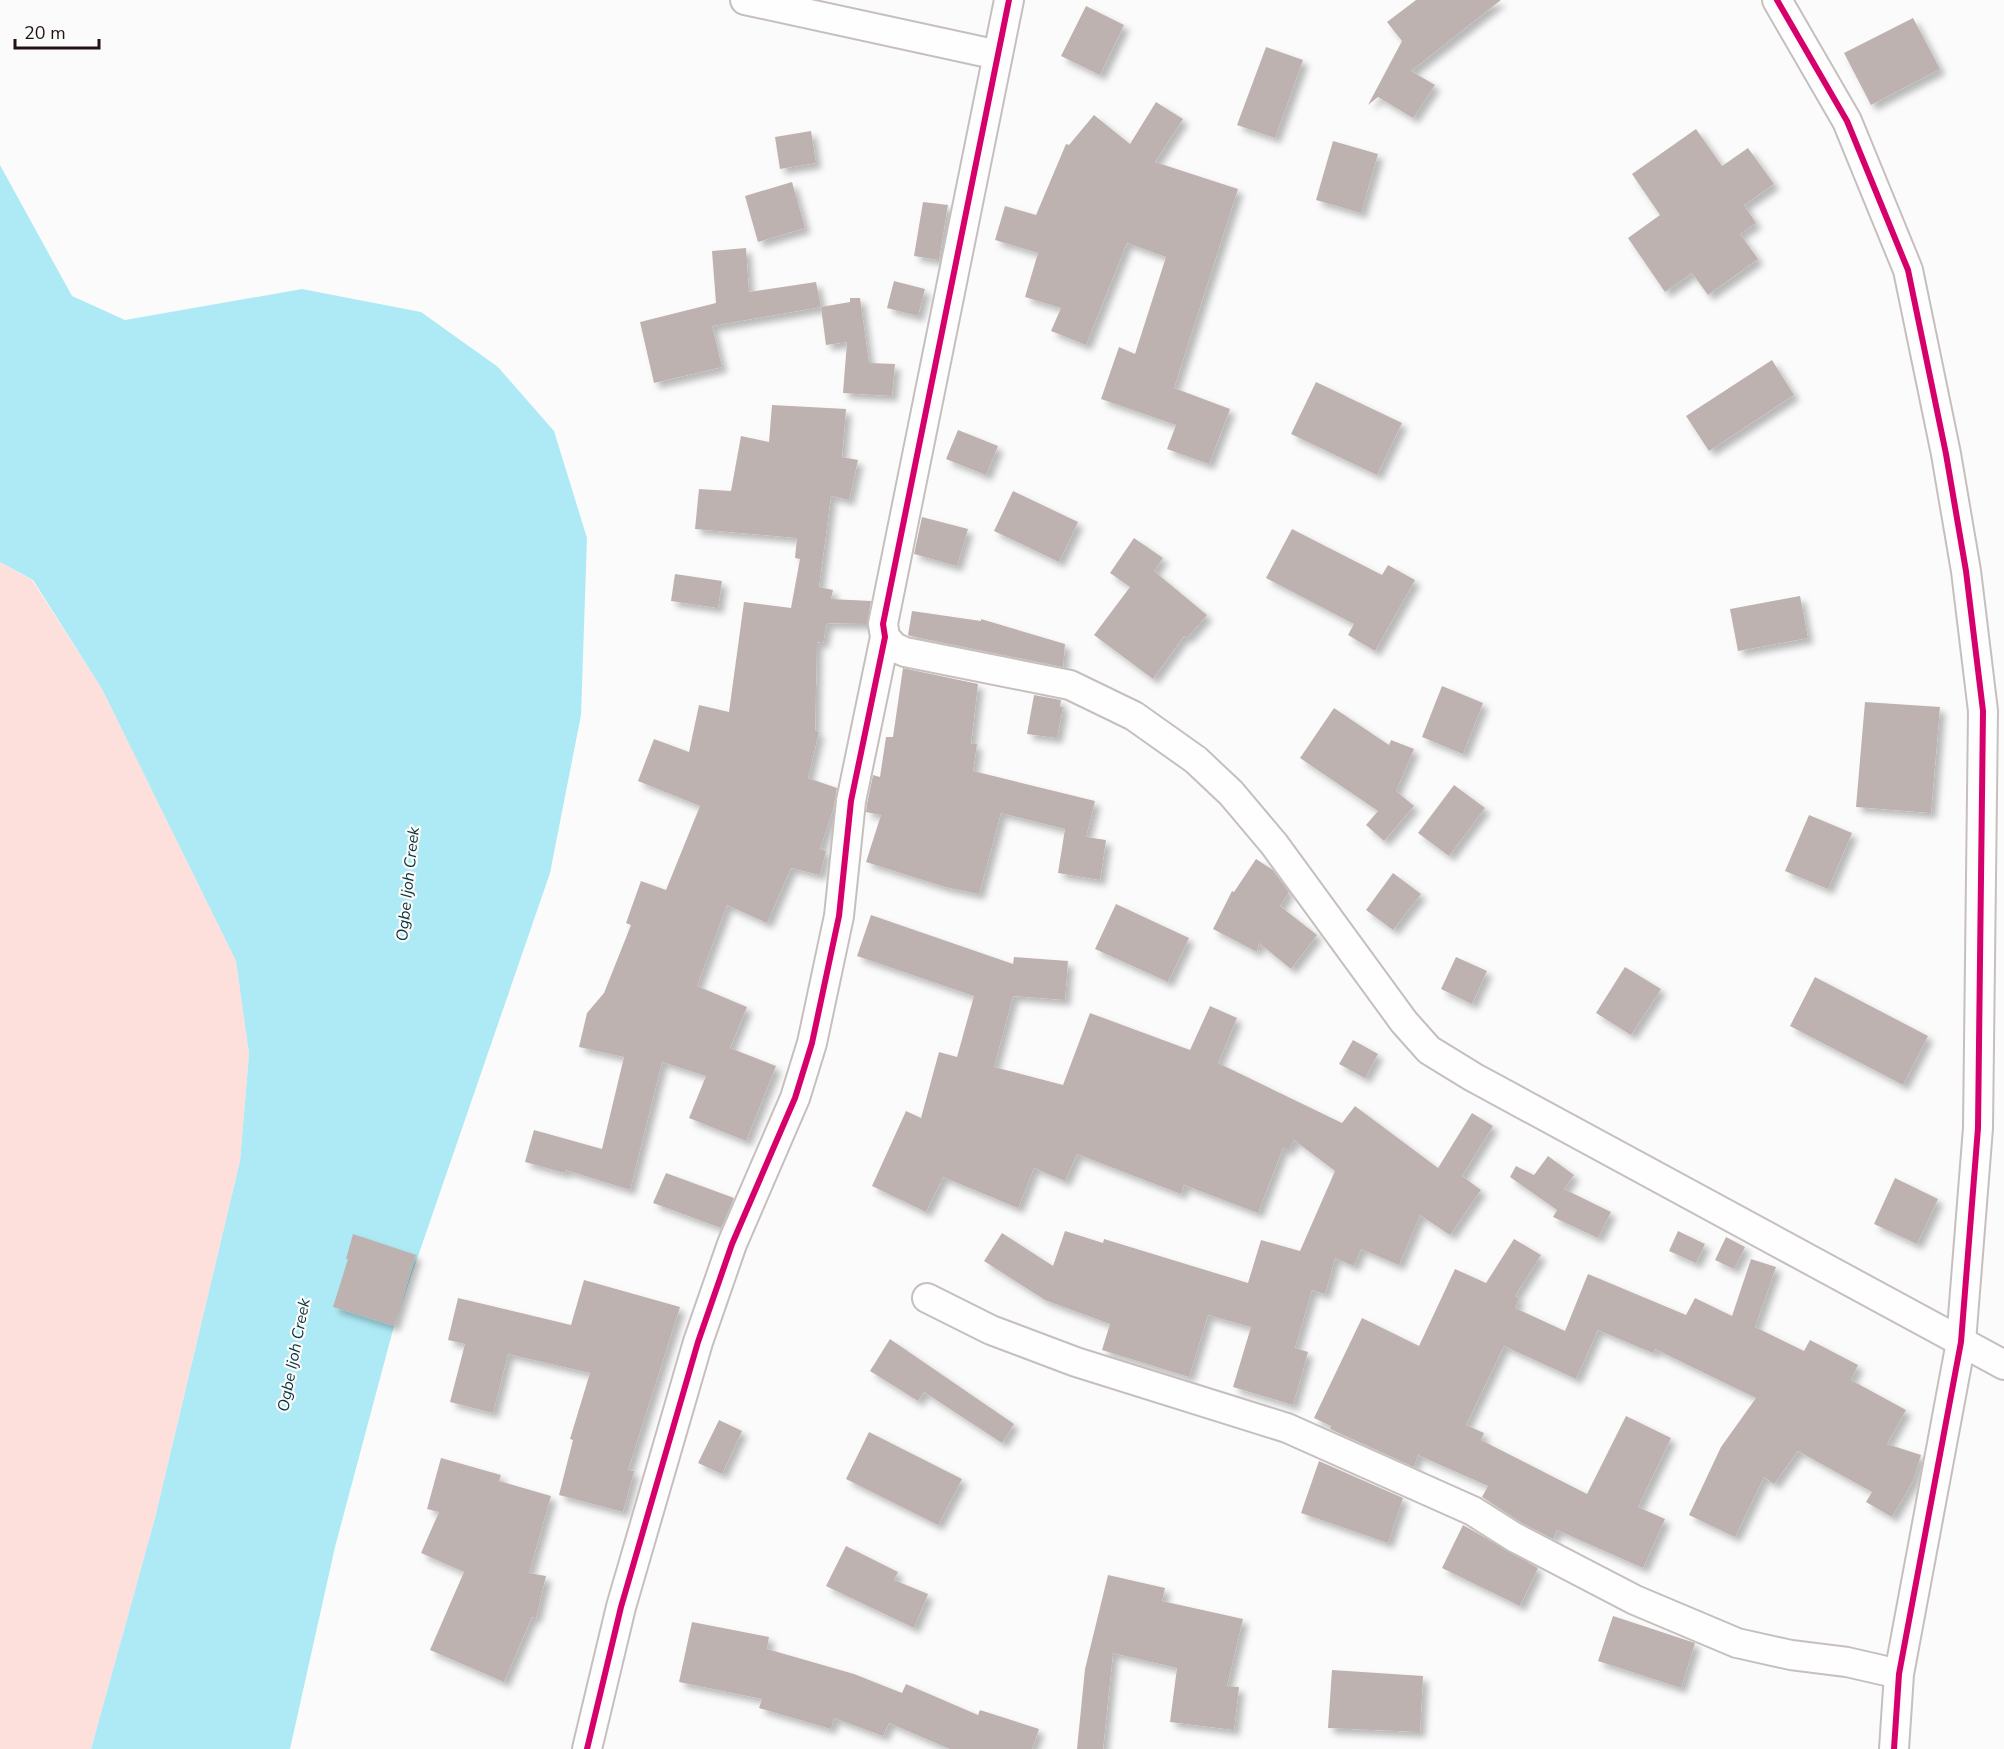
<svg xmlns="http://www.w3.org/2000/svg" width="2004" height="1749" viewBox="0 0 2004 1749" font-family="'Nunito Sans',sans-serif">
	<style>
		.green { fill: #fddfdb }
		.water { fill: #aeeaf5 }
		.building { fill: #beb2b1; filter: url(#shadow) }
		.lines { fill: none; stroke-linecap: round; stroke-linejoin: round }
		.minor-casing { stroke: #c6bfbe; stroke-width: 32 }
		.minor { stroke: #fefefe; stroke-width: 28 }
		.cycleway-casing { stroke: #fbfbfb; stroke-width: 10 }
		.cycleway { stroke: #d6006c; stroke-width: 6 }
		.labels { text-anchor: middle; stroke-width: 4.5; stroke-linejoin: round; paint-order: stroke }
		.water-label { font-size: 16px; font-style: italic; fill: #09333b; stroke: #fbfbfb }
	</style>
	<defs>
		<filter id="shadow"><feDropShadow dx="5.5" dy="5.5" stdDeviation="3" flood-color="#0004"/></filter>
	</defs>
	<rect width="100%" height="100%" fill="#fbfbfb"/>
	<!-- green -->
	<path class="green" d="M 0,562 L 32,580 L 102,689 L 236,961 L 249,1054 L 240,1161 L 155,1518 L 91,1749 L 0,1749 Z"/>
	<!-- water -->
	<path class="water" d="M 0,165 L 72,296 L 125,320 L 302,289 L 421,312 L 498,367 L 554,431 L 587,538 L 581,715 L 550,873 L 394,1326 L 335,1547 L 290,1749 L 91,1749 L 155,1518 L 240,1161 L 249,1054 L 236,961 L 102,689 L 33,580 L 0,562 Z"/>
	<!-- building -->
	<path class="building" d="M 1416,0 L 1501,0 L 1411,71 L 1435,85 L 1413,118 L 1378,97 L 1368,105 L 1402,41 L 1387,22 Z
		M 1086,6 L 1124,25 L 1100,75 L 1061,56 Z
		M 1913,18 L 1940,69 L 1871,105 L 1844,53 Z
		M 1266,47 L 1303,60 L 1275,138 L 1237,125 Z
		M 1156,102 L 1183,119 L 1155,162 L 1238,189 L 1174,388 L 1230,409 L 1209,464 L 1167,449 L 1176,425 L 1101,399 L 1119,347 L 1135,354 L 1166,257 L 1127,243 L 1086,345 L 1051,331 L 1061,308 L 1025,297 L 1038,253 L 995,240 L 1005,206 L 1036,215 L 1066,144 L 1069,145 L 1094,115 L 1130,144 Z
		M 1696,129 L 1722,166 L 1748,148 L 1774,184 L 1744,205 L 1756,223 L 1740,234 L 1758,259 L 1708,295 L 1692,273 L 1665,292 L 1628,238 L 1660,215 L 1632,174 Z
		M 811,131 L 816,163 L 780,169 L 775,137 Z
		M 1333,141 L 1378,154 L 1361,213 L 1316,200 Z
		M 792,182 L 805,228 L 758,242 L 745,196 Z
		M 923,202 L 948,205 L 939,260 L 914,256 Z
		M 746,248 L 749,292 L 816,282 L 821,307 L 712,326 L 722,367 L 654,383 L 640,322 L 716,303 L 712,251 Z
		M 894,281 L 925,289 L 918,316 L 887,308 Z
		M 850,298 L 860,298 L 869,363 L 895,364 L 892,396 L 843,393 L 847,342 L 826,345 L 821,307 L 850,302 Z
		M 1772,360 L 1794,395 L 1709,451 L 1686,416 Z
		M 1316,382 L 1402,423 L 1377,475 L 1291,434 Z
		M 772,405 L 846,409 L 842,457 L 858,460 L 849,500 L 831,496 L 819,587 L 833,590 L 831,599 L 871,601 L 867,624 L 827,623 L 823,643 L 817,642 L 815,731 L 819,732 L 808,778 L 837,788 L 833,810 L 820,849 L 826,851 L 820,875 L 791,868 L 767,923 L 727,905 L 697,986 L 747,1007 L 730,1048 L 776,1066 L 746,1141 L 689,1118 L 706,1076 L 662,1062 L 630,1190 L 566,1170 L 565,1173 L 525,1162 L 534,1130 L 602,1149 L 624,1057 L 579,1047 L 587,1013 L 604,993 L 631,925 L 626,923 L 641,881 L 666,890 L 700,806 L 638,781 L 654,739 L 689,752 L 699,705 L 729,712 L 744,602 L 791,608 L 800,559 L 795,558 L 797,538 L 695,529 L 699,489 L 731,491 L 741,436 L 769,442 Z
		M 958,430 L 998,446 L 986,475 L 946,459 Z
		M 1013,491 L 1078,522 L 1059,562 L 994,531 Z
		M 922,517 L 968,529 L 957,566 L 914,554 Z
		M 1292,529 L 1382,575 L 1388,565 L 1415,580 L 1375,651 L 1348,635 L 1354,624 L 1266,578 Z
		M 1134,538 L 1163,558 L 1154,571 L 1207,615 L 1187,638 L 1184,636 L 1153,679 L 1094,635 L 1130,587 L 1110,573 Z
		M 675,574 L 722,581 L 718,608 L 671,601 Z
		M 1800,596 L 1808,638 L 1738,651 L 1730,609 Z
		M 912,611 L 981,621 L 981,619 L 1065,644 L 1063,667 L 910,636 L 908,635 Z
		M 903,668 L 978,684 L 971,744 L 977,744 L 973,771 L 1095,801 L 1086,837 L 1106,840 L 1100,880 L 1058,873 L 1065,829 L 1001,813 L 979,894 L 945,887 L 866,862 L 881,815 L 866,812 L 867,804 L 873,775 L 880,777 L 886,737 L 893,737 Z
		M 1442,686 L 1483,703 L 1463,754 L 1422,737 Z
		M 1034,695 L 1061,700 L 1060,707 L 1063,707 L 1057,738 L 1027,734 Z
		M 1865,702 L 1940,707 L 1931,813 L 1856,807 Z
		M 1334,708 L 1389,745 L 1391,740 L 1414,749 L 1396,791 L 1414,806 L 1384,841 L 1366,825 L 1378,811 L 1300,758 Z
		M 1454,785 L 1485,808 L 1449,856 L 1418,833 Z
		M 1809,815 L 1852,833 L 1828,889 L 1785,871 Z
		M 1256,859 L 1273,870 L 1289,892 L 1280,906 L 1317,935 L 1291,969 L 1259,943 L 1257,952 L 1213,929 L 1232,891 L 1234,892 Z
		M 1393,873 L 1421,894 L 1393,930 L 1366,910 Z
		M 1116,904 L 1189,938 L 1168,982 L 1095,949 Z
		M 871,915 L 1013,964 L 1014,957 L 1068,961 L 1065,1000 L 1013,996 L 994,1067 L 1063,1085 L 1090,1013 L 1190,1050 L 1210,1006 L 1237,1018 L 1218,1063 L 1342,1123 L 1355,1106 L 1438,1168 L 1472,1113 L 1493,1126 L 1462,1176 L 1481,1190 L 1450,1235 L 1420,1215 L 1399,1265 L 1361,1249 L 1354,1266 L 1335,1258 L 1325,1294 L 1312,1290 L 1295,1348 L 1308,1352 L 1293,1405 L 1233,1387 L 1251,1327 L 1208,1315 L 1189,1377 L 1102,1350 L 1110,1324 L 1045,1300 L 984,1261 L 1002,1233 L 1053,1266 L 1065,1231 L 1103,1243 L 1104,1239 L 1248,1283 L 1261,1240 L 1300,1251 L 1335,1171 L 1294,1140 L 1289,1150 L 1283,1148 L 1258,1213 L 1184,1185 L 1181,1194 L 1077,1154 L 1065,1181 L 1034,1168 L 1018,1208 L 943,1177 L 926,1212 L 872,1186 L 906,1111 L 921,1118 L 939,1052 L 957,1057 L 974,996 L 857,956 Z
		M 1456,957 L 1487,971 L 1472,1004 L 1441,989 Z
		M 1625,967 L 1661,989 L 1631,1035 L 1596,1013 Z
		M 1815,977 L 1928,1036 L 1903,1085 L 1790,1026 Z
		M 1353,1040 L 1378,1054 L 1365,1078 L 1339,1064 Z
		M 1548,1156 L 1574,1175 L 1564,1189 L 1611,1212 L 1598,1238 L 1553,1217 L 1557,1210 L 1510,1177 L 1516,1166 L 1534,1175 Z
		M 666,1173 L 734,1198 L 721,1228 L 653,1203 Z
		M 1895,1178 L 1938,1199 L 1917,1244 L 1874,1224 Z
		M 1678,1231 L 1705,1244 L 1696,1263 L 1669,1251 Z
		M 353,1234 L 416,1255 L 394,1326 L 333,1307 L 348,1259 L 346,1259 Z
		M 1726,1237 L 1745,1247 L 1734,1269 L 1715,1260 Z
		M 1514,1239 L 1541,1255 L 1515,1296 L 1519,1298 L 1515,1308 L 1565,1331 L 1588,1274 L 1686,1315 L 1695,1298 L 1732,1316 L 1751,1259 L 1776,1267 L 1755,1327 L 1804,1351 L 1810,1340 L 1858,1365 L 1851,1380 L 1906,1410 L 1887,1444 L 1921,1455 L 1913,1481 L 1892,1517 L 1866,1502 L 1872,1492 L 1798,1451 L 1774,1484 L 1764,1477 L 1735,1537 L 1689,1515 L 1721,1447 L 1756,1398 L 1655,1349 L 1653,1353 L 1598,1330 L 1576,1379 L 1504,1346 L 1466,1425 L 1484,1433 L 1481,1440 L 1587,1494 L 1626,1416 L 1671,1438 L 1638,1507 L 1665,1519 L 1643,1568 L 1557,1530 L 1553,1539 L 1522,1523 L 1482,1497 L 1488,1486 L 1418,1455 L 1414,1467 L 1330,1429 L 1331,1426 L 1314,1418 L 1362,1318 L 1419,1346 L 1455,1269 L 1486,1283 Z
		M 584,1280 L 680,1307 L 628,1470 L 634,1471 L 623,1512 L 559,1495 L 573,1440 L 570,1439 L 590,1373 L 508,1354 L 493,1413 L 450,1402 L 465,1344 L 448,1340 L 458,1298 L 571,1325 Z
		M 890,1339 L 1014,1424 L 1002,1443 L 924,1392 L 918,1401 L 870,1371 Z
		M 719,1420 L 742,1431 L 722,1474 L 698,1463 Z
		M 869,1432 L 962,1479 L 938,1525 L 846,1479 Z
		M 441,1458 L 501,1475 L 499,1481 L 551,1496 L 529,1573 L 546,1576 L 536,1618 L 532,1617 L 504,1682 L 430,1650 L 464,1572 L 421,1553 L 439,1512 L 427,1509 Z
		M 1319,1461 L 1403,1498 L 1388,1543 L 1301,1513 Z
		M 1463,1525 L 1538,1568 L 1520,1606 L 1442,1568 Z
		M 846,1546 L 898,1572 L 894,1580 L 928,1594 L 914,1628 L 826,1586 Z
		M 1108,1575 L 1165,1588 L 1162,1601 L 1243,1619 L 1227,1686 L 1239,1687 L 1234,1730 L 1170,1722 L 1177,1668 L 1113,1653 L 1103,1749 L 1077,1749 L 1085,1669 Z
		M 1613,1616 L 1695,1643 L 1681,1688 L 1598,1661 Z
		M 692,1622 L 769,1637 L 767,1649 L 854,1674 L 902,1693 L 906,1684 L 978,1715 L 980,1710 L 1039,1729 L 1032,1749 L 950,1749 L 889,1723 L 883,1736 L 834,1718 L 831,1729 L 759,1708 L 762,1699 L 679,1682 Z
		M 1332,1670 L 1423,1676 L 1420,1732 L 1328,1728 Z"/>
	<g class="lines">
		<!-- minor casing -->
		<g class="minor-casing">
			<path id="minor" d="M 745,0 L 998,55
				M 1777,0 L 1847,121 L 1908,270 L 1946,454 L 1966,571 L 1983,711 L 1978,1128 L 1961,1342 L 1899,1674 L 1894,1749
				M 885,637 L 894,647 L 905,652 L 1070,685 L 1134,716 L 1196,760 L 1231,793 L 1274,844 L 1404,1022 L 1429,1050 L 1473,1077 L 2004,1365
				M 927,1298 L 991,1330 L 1076,1362 L 1287,1428 L 1473,1511 L 1514,1537 L 1635,1600 L 1737,1643 L 1791,1655 L 1847,1662 L 1899,1674
				M 587,1749 L 621,1607 L 698,1342 L 732,1244 L 795,1098 L 812,1043 L 839,916 L 851,801 L 885,637 L 883,624 L 1009,0"/>
		</g>
		<!-- minor -->
		<use href="#minor" class="minor"/>
		<!-- cycleway casing -->
		<g class="cycleway-casing">
			<path id="cycleway" d="M 1777,0 L 1847,121 L 1908,270 L 1946,454 L 1966,571 L 1983,711 L 1978,1128 L 1961,1342 L 1899,1674 L 1894,1749
				M 587,1749 L 621,1607 L 698,1342 L 732,1244 L 795,1098 L 812,1043 L 839,916 L 851,801 L 885,637 L 883,624 L 1009,0"/>
		</g>
		<!-- cycleway -->
		<use href="#cycleway" class="cycleway"/>
	</g>
	<g class="labels">
		<!-- water labels -->
		<g class="water-label">
			<text transform="translate(407 884) rotate(-84)" y="6">Ogbe Ijoh Creek</text>
			<text transform="translate(293 1355) rotate(-79)" y="6">Ogbe Ijoh Creek</text>
		</g>
	</g>
	<!-- scale -->
	<path d="M15 39v9h84v-9" fill="none" stroke="#221413" stroke-width="3"/>
	<text x="24" y="39" font-size="18" fill="#221413" stroke="#fbfbfb" stroke-width="4.5" paint-order="stroke">20 m</text>
</svg>
